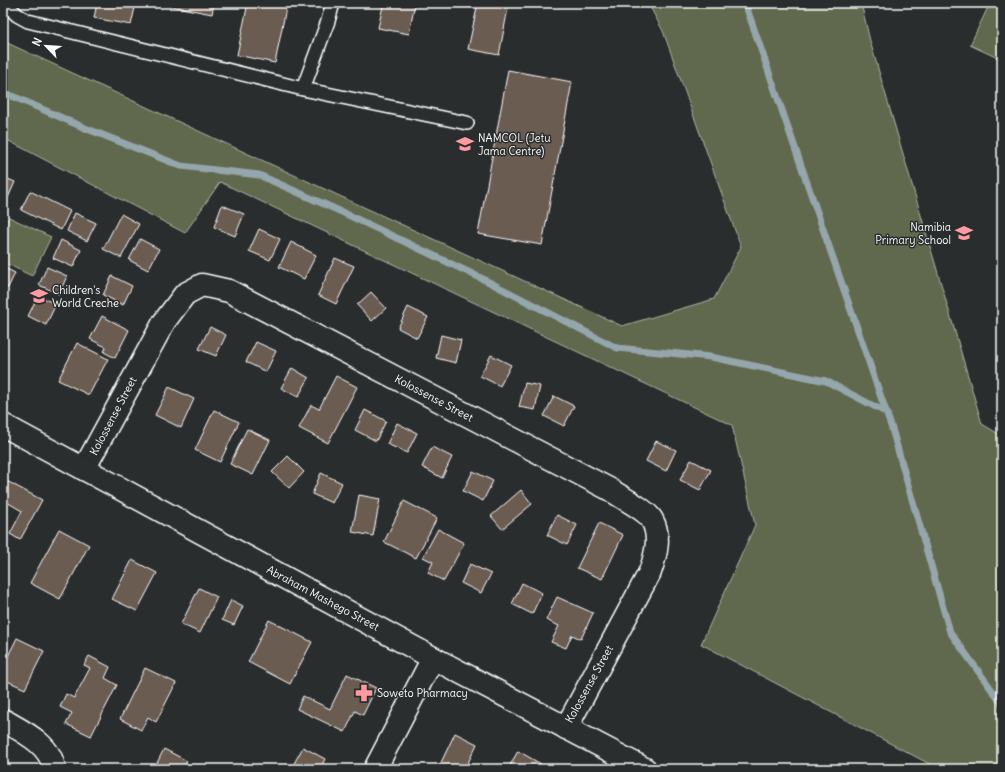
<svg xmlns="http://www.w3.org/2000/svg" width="1005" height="772" viewBox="0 0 1005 772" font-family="Delius,sans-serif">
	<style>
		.green { fill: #61684e; stroke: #b0b4a6 }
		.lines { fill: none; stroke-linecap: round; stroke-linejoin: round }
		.stream { stroke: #95a6ac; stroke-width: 7 }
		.building { fill: #6a5c51; stroke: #fff }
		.lane-casing { stroke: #fff; stroke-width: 16 }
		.street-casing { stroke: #fff; stroke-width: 25 }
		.secondary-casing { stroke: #fff; stroke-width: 25 }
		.lane { stroke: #2a2d2e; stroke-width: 13 }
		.street { stroke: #2a2d2e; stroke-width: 22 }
		.secondary { stroke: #2a2d2e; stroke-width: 22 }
		.labels { text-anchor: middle; stroke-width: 3; stroke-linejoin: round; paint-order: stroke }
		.poi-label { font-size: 11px; fill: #fff; stroke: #2a2d2e; text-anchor: start }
		.street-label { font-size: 11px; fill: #fff; stroke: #2a2d2e }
	</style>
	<rect width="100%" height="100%" fill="#2a2d2e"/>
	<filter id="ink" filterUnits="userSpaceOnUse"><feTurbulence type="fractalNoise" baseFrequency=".025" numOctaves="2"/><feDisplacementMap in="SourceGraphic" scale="8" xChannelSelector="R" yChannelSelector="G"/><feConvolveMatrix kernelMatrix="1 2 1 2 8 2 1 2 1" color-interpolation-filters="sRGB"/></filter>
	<g filter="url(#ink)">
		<!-- green -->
		<path class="green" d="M 648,3 L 861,3 L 870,41 L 982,424 L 1002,436 L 1002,769 L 939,769 L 701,644 L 755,525 L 732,425 L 220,182 L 185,233 L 7,140 L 3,139 L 3,41 L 622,326 L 714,299 L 741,247 L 663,31 Z
			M 990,3 L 1002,3 L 1002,60 L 970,45 Z
			M 9,217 L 51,237 L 32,276 L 3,262 L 3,231 Z"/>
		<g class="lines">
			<!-- stream -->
			<path class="stream" d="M 745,3 L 892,429 L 950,632 L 1002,704
				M 3,92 L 85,128 L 181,166 L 259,175 L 344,213 L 485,280 L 617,348 L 711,357 L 826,381 L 887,413"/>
		</g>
		<!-- building -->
		<path class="building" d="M 97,3 L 136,3 L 131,25 L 94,18 Z
			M 166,3 L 214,3 L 212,14 L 166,5 Z
			M 248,3 L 287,3 L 275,63 L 237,55 Z
			M 368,3 L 415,3 L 409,34 L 378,28 L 383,6 Z
			M 478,3 L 509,3 L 499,55 L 468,49 Z
			M 508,70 L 572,82 L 542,245 L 478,234 Z
			M 3,177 L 15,182 L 7,200 L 3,198 Z
			M 30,191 L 70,211 L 61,230 L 21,210 Z
			M 222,205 L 244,214 L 235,236 L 214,227 Z
			M 75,213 L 96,223 L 87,241 L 67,231 Z
			M 121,214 L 139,224 L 121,258 L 103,249 Z
			M 259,229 L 280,239 L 270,260 L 249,251 Z
			M 140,239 L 159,249 L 148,270 L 129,260 Z
			M 61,240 L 81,250 L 73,267 L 53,258 Z
			M 291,242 L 316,255 L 304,279 L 279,267 Z
			M 335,258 L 354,266 L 336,304 L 318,295 Z
			M 3,267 L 15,273 L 8,288 L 3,285 Z
			M 47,267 L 67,276 L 59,294 L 39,285 Z
			M 112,276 L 132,286 L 123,305 L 103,295 Z
			M 371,292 L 386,308 L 372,321 L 357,305 Z
			M 38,296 L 56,304 L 46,325 L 28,316 Z
			M 408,307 L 428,317 L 417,338 L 398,328 Z
			M 102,316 L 129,330 L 115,358 L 104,352 L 106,347 L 90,339 Z
			M 210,327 L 226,335 L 216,356 L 199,349 Z
			M 441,335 L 461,340 L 456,363 L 436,358 Z
			M 256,342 L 276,351 L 266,372 L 246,362 Z
			M 77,343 L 108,359 L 89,395 L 58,380 Z
			M 491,355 L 511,365 L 500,386 L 480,376 Z
			M 292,368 L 309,378 L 298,397 L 281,388 Z
			M 336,376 L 357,387 L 328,443 L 299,428 L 311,405 L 319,409 Z
			M 525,383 L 540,386 L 535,410 L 519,407 Z
			M 169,387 L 194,399 L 181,428 L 155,415 Z
			M 554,396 L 574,406 L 564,426 L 544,416 Z
			M 214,410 L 239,422 L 220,462 L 195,450 Z
			M 365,410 L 386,421 L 376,441 L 355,430 Z
			M 397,423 L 417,433 L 407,453 L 387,444 Z
			M 247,429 L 270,440 L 253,475 L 230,464 Z
			M 656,441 L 676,450 L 666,471 L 646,461 Z
			M 432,447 L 452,457 L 442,478 L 422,467 Z
			M 288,456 L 304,472 L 289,488 L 272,472 Z
			M 691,460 L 711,470 L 700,490 L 680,480 Z
			M 473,471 L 493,481 L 483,501 L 463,491 Z
			M 321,473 L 342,483 L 332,503 L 312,494 Z
			M 3,479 L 42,500 L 20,540 L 10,534 L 22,511 L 5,501 L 3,505 Z
			M 521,490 L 532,504 L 502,529 L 491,516 Z
			M 359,495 L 380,499 L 373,536 L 352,532 Z
			M 404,501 L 437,518 L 416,558 L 384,542 Z
			M 557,515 L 577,525 L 567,545 L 547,535 Z
			M 599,523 L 623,535 L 602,579 L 577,568 Z
			M 59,529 L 89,545 L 60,599 L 30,583 Z
			M 438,529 L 464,543 L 444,581 L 428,573 L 433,562 L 423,557 Z
			M 132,560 L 157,573 L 137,611 L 112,599 Z
			M 470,564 L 491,574 L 481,593 L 461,583 Z
			M 522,583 L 542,593 L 532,614 L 512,604 Z
			M 199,588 L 217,597 L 200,633 L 181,624 Z
			M 557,597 L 593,613 L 581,639 L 572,635 L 566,648 L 551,642 L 559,626 L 546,620 Z
			M 231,600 L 243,606 L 234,625 L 222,620 Z
			M 269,620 L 312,642 L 290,684 L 248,662 Z
			M 17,638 L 44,651 L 25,689 L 3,679 L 3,666 Z
			M 89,656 L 110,667 L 105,678 L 117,685 L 91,736 L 66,724 L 72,713 L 60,707 L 66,694 L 74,698 L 90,668 L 84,665 Z
			M 145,668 L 176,683 L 156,722 L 148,717 L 141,730 L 120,719 Z
			M 347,674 L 376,688 L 363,715 L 355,711 L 345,732 L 297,709 L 303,696 L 330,709 Z
			M 455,733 L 477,744 L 465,769 L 438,769 Z
			M 303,747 L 325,759 L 320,769 L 291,769 Z
			M 164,749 L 187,761 L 182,769 L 154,769 Z
			M 518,751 L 541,764 L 538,769 L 508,769 Z"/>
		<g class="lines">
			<!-- lane casing -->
			<g class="lane-casing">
				<path id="lane" d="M 5,3 L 17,15 L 28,21 L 303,89 L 467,123
					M 303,89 L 328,21 L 333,3"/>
			</g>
			<!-- street casing -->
			<g class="street-casing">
				<path id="street" d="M 84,469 L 164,322 L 185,294 L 202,285 L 229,291 L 609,489 C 619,496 647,510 652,520 C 661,536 656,555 650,572 L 566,728
					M 3,720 C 22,731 51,744 54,769
					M 375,769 L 433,658"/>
			</g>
			<!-- secondary casing -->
			<g class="secondary-casing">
				<path id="secondary" d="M 3,425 L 433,658 L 645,769"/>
			</g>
			<!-- lane -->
			<use href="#lane" class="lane"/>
			<!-- street -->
			<use href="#street" class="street"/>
			<!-- secondary -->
			<use href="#secondary" class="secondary"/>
		</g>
	</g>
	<!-- icons -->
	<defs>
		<g id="school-bare" transform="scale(1.38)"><path d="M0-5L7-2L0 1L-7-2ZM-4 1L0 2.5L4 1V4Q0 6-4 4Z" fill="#ff9aa2" stroke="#2a2d2e" stroke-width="2.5" paint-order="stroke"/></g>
		<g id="pharmacy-bare" transform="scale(1.38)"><path d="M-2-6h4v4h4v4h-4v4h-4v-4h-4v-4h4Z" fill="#ff9aa2" stroke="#2a2d2e" stroke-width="2.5" paint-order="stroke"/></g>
	</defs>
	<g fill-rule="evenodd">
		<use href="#school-bare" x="465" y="144"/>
		<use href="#school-bare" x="964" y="233"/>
		<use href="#school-bare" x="39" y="296"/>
		<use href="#pharmacy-bare" x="364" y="693"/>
	</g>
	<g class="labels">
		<!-- poi labels -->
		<g class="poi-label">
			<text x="478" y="142">NAMCOL (Jetu<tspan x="478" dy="13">Jama Centre)</tspan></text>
			<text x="951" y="231" text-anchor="end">Namibia<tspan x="951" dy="13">Primary School</tspan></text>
			<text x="52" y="294">Children's<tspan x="52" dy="13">World Creche</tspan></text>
			<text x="377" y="697">Soweto Pharmacy</text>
		</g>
		<!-- street labels -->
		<g class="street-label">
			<text transform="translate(434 398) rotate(28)" y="4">Kolossense Street</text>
			<text transform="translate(113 416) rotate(-62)" y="4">Kolossense Street</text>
			<text transform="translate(323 598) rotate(28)" y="4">Abraham Mashego Street</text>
			<text transform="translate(589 684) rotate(-61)" y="4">Kolossense Street</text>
		</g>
	</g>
	<!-- margin -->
	<rect width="1005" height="772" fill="none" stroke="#2a2d2e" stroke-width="16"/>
	<rect x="8" y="8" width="989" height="756" fill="none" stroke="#fff" stroke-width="1.5" filter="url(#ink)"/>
	<!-- north arrow -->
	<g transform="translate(46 46) rotate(295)" stroke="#2a2d2e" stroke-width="3" paint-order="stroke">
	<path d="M0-3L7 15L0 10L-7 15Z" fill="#ffffff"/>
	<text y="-6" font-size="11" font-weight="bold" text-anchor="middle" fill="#ffffff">N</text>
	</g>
</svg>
